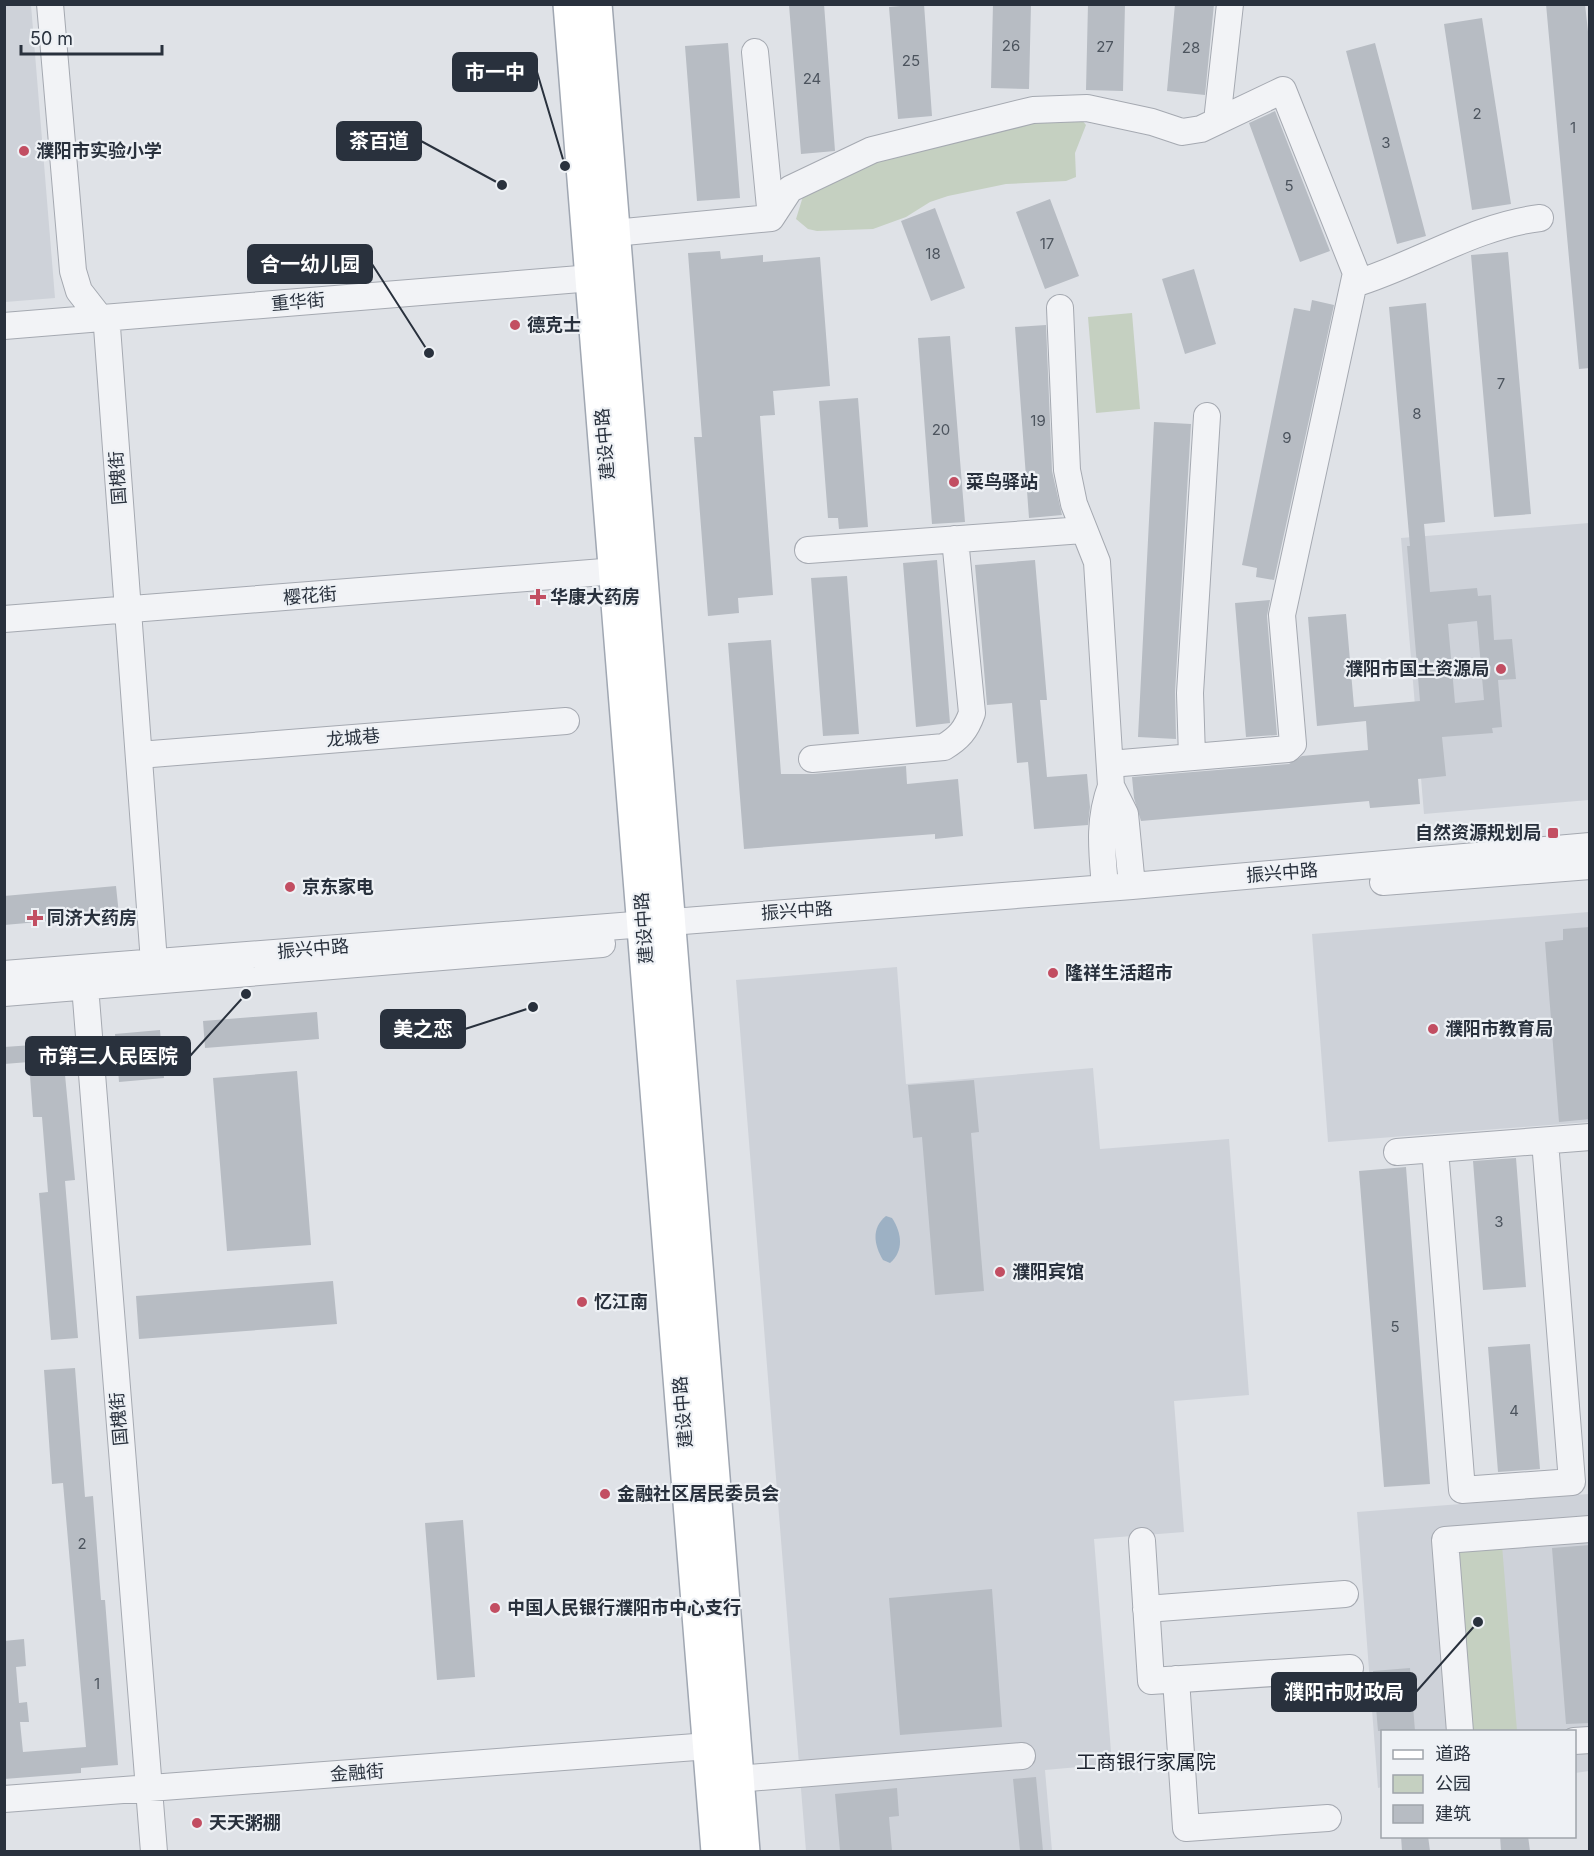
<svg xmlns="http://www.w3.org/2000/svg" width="1594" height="1856" viewBox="0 0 1594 1856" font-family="Inter,'Noto Sans SC',sans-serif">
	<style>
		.built { fill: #ced2d9 }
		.green { fill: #c5d0c1 }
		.water { fill: #9db1c4 }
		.building { fill: #b7bcc3; fill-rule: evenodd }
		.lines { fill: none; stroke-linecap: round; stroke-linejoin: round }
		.minor-casing { stroke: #a5a9b1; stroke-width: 28 }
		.major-casing { stroke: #a0a7b2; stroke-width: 36 }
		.minor { stroke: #f2f3f6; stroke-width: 26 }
		.major { stroke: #fff; stroke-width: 33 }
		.poi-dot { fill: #c24e62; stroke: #eef1f5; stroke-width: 2 }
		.labels { text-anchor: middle; stroke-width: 4.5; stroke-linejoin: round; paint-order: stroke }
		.number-label { font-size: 15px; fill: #4c545e }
		.poi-label { font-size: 18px; font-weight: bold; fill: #29313d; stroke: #eef1f5; text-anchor: start }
		.street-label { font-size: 18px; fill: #29313d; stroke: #eef1f5 }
		.neighbourhood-label { font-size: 20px; fill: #1c222e; stroke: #eef1f5 }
		.leader { fill: none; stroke: #29313d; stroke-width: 2 }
		.callout-dot { fill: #29313d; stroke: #eef1f5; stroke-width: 2 }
		.callout { fill: #29313d; stroke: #29313d; stroke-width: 2 }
		.callout-label { font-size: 20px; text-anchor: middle; font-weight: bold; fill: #fff }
	</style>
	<rect width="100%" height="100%" fill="#dfe2e7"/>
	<!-- built -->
	<path class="built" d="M 5,4 L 31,5 L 55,298 L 5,302 Z
		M 1589,523 L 1589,800 L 1424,814 L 1401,538 Z
		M 1589,912 L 1589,1122 L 1328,1142 L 1312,934 Z
		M 897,967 L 906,1084 L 1093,1068 L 1100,1149 L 1229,1139 L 1249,1395 L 1174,1401 L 1184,1532 L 1094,1539 L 1112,1764 L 1045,1770 L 1052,1851 L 806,1851 L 736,980 Z
		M 1589,1494 L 1589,1771 L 1575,1773 L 1574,1732 L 1382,1732 L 1382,1787 L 1378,1788 L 1357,1512 Z"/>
	<!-- green -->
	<path class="green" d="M 1081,119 L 1086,125 L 1075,153 L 1076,177 L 1066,181 L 1006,184 L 948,196 L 930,202 L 906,217 L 873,229 L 817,231 L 808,229 L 796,219 L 804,193 L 846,169 L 1028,121 Z
		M 1132,313 L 1140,409 L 1096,413 L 1088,317 Z
		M 1502,1545 L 1517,1731 L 1473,1731 L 1459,1548 Z"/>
	<!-- water -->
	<path class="water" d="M 886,1216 L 892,1218 C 902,1233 904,1251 890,1263 L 883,1260 C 874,1245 871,1228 886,1216 Z"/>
	<!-- building -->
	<path class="building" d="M 824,4 L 835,151 L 801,154 L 789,5 Z
		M 924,4 L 932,116 L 898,119 L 889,7 Z
		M 993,4 L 1031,4 L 1029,89 L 991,88 Z
		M 1088,4 L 1125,4 L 1123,91 L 1086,90 Z
		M 1175,4 L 1214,4 L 1205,95 L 1167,91 Z
		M 1546,4 L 1585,4 L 1590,50 L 1590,368 L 1579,369 Z
		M 1482,18 L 1511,204 L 1472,210 L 1444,24 Z
		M 728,43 L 740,198 L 697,201 L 685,46 Z
		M 1375,43 L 1426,236 L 1397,244 L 1346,51 Z
		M 1275,111 L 1330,251 L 1300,262 L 1249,123 Z
		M 1050,199 L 1079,276 L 1045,289 L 1016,212 Z
		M 935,208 L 965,288 L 931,301 L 901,221 Z
		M 720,251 L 721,259 L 763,255 L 763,262 L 820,257 L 830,386 L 773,391 L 775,415 L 760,416 L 773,595 L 738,598 L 739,613 L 708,616 L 694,437 L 702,437 L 688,253 Z
		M 1508,252 L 1531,514 L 1494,517 L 1471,255 Z
		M 1194,269 L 1216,344 L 1185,354 L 1162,279 Z
		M 1312,300 L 1334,305 L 1274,580 L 1256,577 L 1257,568 L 1242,565 L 1294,308 L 1310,311 Z
		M 1426,303 L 1445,522 L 1424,524 L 1430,592 L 1477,588 L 1478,596 L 1491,595 L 1494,640 L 1512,639 L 1516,679 L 1498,680 L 1502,727 L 1492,728 L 1493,733 L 1442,737 L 1446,776 L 1418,779 L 1420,804 L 1370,808 L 1369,801 L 1141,821 L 1134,798 L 1132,777 L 1289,764 L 1302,756 L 1368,750 L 1366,721 L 1317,726 L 1308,617 L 1346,614 L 1354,707 L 1420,701 L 1407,546 L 1410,546 L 1389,307 ZM 1477,621 L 1484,700 L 1455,703 L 1448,624 Z
		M 1046,325 L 1052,471 L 1062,515 L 1029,518 L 1015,327 Z
		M 950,336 L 965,522 L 932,524 L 918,338 Z
		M 858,398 L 868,527 L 839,529 L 838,518 L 828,518 L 819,401 Z
		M 1154,422 L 1191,424 L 1175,692 L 1176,739 L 1138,737 Z
		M 937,560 L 950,723 L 916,727 L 903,563 Z
		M 1035,560 L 1047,700 L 1040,700 L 1047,777 L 1087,774 L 1090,807 L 1088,825 L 1034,829 L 1028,762 L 1017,763 L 1012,703 L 987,705 L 975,565 Z
		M 847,576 L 859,734 L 823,736 L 811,578 Z
		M 1270,600 L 1267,616 L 1277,735 L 1246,737 L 1235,603 Z
		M 771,640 L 781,774 L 813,774 L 906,766 L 907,784 L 958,779 L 963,836 L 935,839 L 935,834 L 744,849 L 728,643 Z
		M 116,886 L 119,915 L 4,925 L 4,896 Z
		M 1590,927 L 1590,1119 L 1559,1122 L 1545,942 L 1563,940 L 1563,929 Z
		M 317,1012 L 319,1039 L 205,1048 L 203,1021 Z
		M 160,1030 L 164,1078 L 119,1082 L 115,1034 Z
		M 62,1043 L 75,1180 L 65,1181 L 78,1338 L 51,1340 L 39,1193 L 48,1192 L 42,1117 L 33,1117 L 29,1062 L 4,1064 L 4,1047 Z
		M 297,1071 L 311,1245 L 227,1251 L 213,1078 Z
		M 974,1080 L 979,1132 L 971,1133 L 984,1291 L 935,1295 L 922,1137 L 913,1138 L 908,1085 Z
		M 1516,1158 L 1526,1287 L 1483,1290 L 1473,1161 Z
		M 1406,1167 L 1430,1484 L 1384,1487 L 1359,1171 Z
		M 333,1281 L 337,1324 L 139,1339 L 136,1296 Z
		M 1530,1344 L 1540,1469 L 1498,1472 L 1488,1347 Z
		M 75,1368 L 85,1497 L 93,1496 L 101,1600 L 105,1600 L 118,1765 L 81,1768 L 81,1773 L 4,1779 L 4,1641 L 24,1639 L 26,1666 L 16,1667 L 19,1703 L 27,1702 L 29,1722 L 20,1722 L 23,1752 L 86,1747 L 63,1483 L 52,1484 L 44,1370 Z
		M 463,1520 L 475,1677 L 437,1680 L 425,1523 Z
		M 1590,1545 L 1590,1723 L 1566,1724 L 1552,1548 Z
		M 992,1589 L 1002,1727 L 900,1735 L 889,1598 Z
		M 1410,1668 L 1415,1731 L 1378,1731 L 1373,1671 Z
		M 1036,1777 L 1043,1851 L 1020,1851 L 1013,1779 Z
		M 897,1788 L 899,1816 L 889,1817 L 892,1851 L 840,1851 L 835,1794 Z
		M 1401,1836 L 1428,1836 L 1430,1851 L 1402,1851 Z
		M 1500,1836 L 1528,1836 L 1530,1851 L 1501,1851 Z"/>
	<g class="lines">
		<!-- minor casing -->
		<g class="minor-casing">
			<path id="minor" d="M 50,4 L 73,271 L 79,291 L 107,327 L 154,962
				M 1217,121 L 1230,4
				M 771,218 L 790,189 L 872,150 L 1033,110 L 1087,108 L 1152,122 L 1182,132 L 1201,129 L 1283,90 L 1356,273 L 1282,615 L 1293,744 L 1288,749 L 1110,764
				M 614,233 L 771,218 L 755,52
				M 1354,284 C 1417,265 1474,226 1540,218
				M 1060,308 L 1067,470 L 1074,504 L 1097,562 L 1111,786 C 1098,821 1102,851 1105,887
				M 4,326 L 592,278
				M 808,550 L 1083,530
				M 4,619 L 616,571
				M 139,755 L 566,721
				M 1192,757 L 1190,693 L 1207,416
				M 812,759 L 944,747 C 959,738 966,730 972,713 L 955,539
				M 1111,786 L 1125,814 L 1132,886
				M 1383,882 L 1590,866
				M 4,974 L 1132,886 L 1590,846
				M 85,986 L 154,1852
				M 4,993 L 602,944
				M 1435,1149 L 1462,1490 L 1572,1482 L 1545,1141
				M 1397,1152 L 1590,1137
				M 1142,1541 L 1151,1681 L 1350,1668
				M 1146,1609 L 1345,1594
				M 1176,1679 L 1186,1828 L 1328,1818
				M 1460,1732 L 1445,1540 L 1590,1529
				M 1574,1741 L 1590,1740
				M 737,1779 L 1022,1756
				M 4,1799 L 709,1746"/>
		</g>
		<!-- major casing -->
		<g class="major-casing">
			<path id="major" d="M 570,4 L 718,1852
				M 595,4 L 743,1852"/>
		</g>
		<!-- minor -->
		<use href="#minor" class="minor"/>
		<!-- major -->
		<use href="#major" class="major"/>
	</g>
	<!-- markers -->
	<g class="poi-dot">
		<circle cx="24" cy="151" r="6"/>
		<circle cx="515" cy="325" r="6"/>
		<circle cx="954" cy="482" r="6"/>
		<path d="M535 588h6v6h6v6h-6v6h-6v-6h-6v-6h6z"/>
		<circle cx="1501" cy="669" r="6"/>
		<rect x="1547" y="827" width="12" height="12" rx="3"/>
		<circle cx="290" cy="887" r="6"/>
		<path d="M32 909h6v6h6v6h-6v6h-6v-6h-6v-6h6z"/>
		<circle cx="1053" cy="973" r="6"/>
		<circle cx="1433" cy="1029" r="6"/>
		<circle cx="1000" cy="1272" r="6"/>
		<circle cx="582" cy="1302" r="6"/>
		<circle cx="605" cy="1494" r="6"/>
		<circle cx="495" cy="1608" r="6"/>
		<circle cx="197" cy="1823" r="6"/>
	</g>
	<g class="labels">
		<!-- number labels -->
		<g class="number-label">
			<text x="1011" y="51">26</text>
			<text x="1105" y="52">27</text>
			<text x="1191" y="53">28</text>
			<text x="911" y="66">25</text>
			<text x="812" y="84">24</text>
			<text x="1477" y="119">2</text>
			<text x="1573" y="133">1</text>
			<text x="1386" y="148">3</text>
			<text x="1289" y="191">5</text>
			<text x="1047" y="249">17</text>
			<text x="933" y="259">18</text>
			<text x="1501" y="389">7</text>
			<text x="1417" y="419">8</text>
			<text x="1038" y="426">19</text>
			<text x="941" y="435">20</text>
			<text x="1287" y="443">9</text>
			<text x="1499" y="1227">3</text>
			<text x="1395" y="1332">5</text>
			<text x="1514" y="1416">4</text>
			<text x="82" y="1549">2</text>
			<text x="97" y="1689">1</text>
		</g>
		<!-- poi labels -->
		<g class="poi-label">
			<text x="36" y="157">濮阳市实验小学</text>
			<text x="527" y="331">德克士</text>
			<text x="966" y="488">菜鸟驿站</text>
			<text x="550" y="603">华康大药房</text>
			<text x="1489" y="675" text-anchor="end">濮阳市国土资源局</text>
			<text x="1541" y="839" text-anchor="end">自然资源规划局</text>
			<text x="302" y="893">京东家电</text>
			<text x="47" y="924">同济大药房</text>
			<text x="1065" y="979">隆祥生活超市</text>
			<text x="1445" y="1035">濮阳市教育局</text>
			<text x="1012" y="1278">濮阳宾馆</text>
			<text x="594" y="1308">忆江南</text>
			<text x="617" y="1500">金融社区居民委员会</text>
			<text x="507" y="1614">中国人民银行濮阳市中心支行</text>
			<text x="209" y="1829">天天粥棚</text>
		</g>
		<!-- street labels -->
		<g class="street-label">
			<text transform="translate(298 302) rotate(-5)" y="6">重华街</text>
			<text transform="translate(605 444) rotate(-95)" y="6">建设中路</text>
			<text transform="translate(118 478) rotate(-94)" y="6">国槐街</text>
			<text transform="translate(310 596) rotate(-5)" y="6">樱花街</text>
			<text transform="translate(353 738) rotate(-5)" y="6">龙城巷</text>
			<text transform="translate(1282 873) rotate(-5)" y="6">振兴中路</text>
			<text transform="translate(797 911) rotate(-4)" y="6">振兴中路</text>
			<text transform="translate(644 928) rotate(-94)" y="6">建设中路</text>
			<text transform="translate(313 949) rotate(-5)" y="6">振兴中路</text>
			<text transform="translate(683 1412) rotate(-95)" y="6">建设中路</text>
			<text transform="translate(119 1419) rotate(-95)" y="6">国槐街</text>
			<text transform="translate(357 1773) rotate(-4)" y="6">金融街</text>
		</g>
		<!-- neighbourhood labels -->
		<g class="neighbourhood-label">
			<text x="1146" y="1769">工商银行家属院</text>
		</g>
	</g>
	<!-- callouts -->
	<path class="leader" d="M565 166L537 72M502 185L421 141M429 353L372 264M533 1007L465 1029M246 994L190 1056M1478 1622L1416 1692"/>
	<g class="callout-dot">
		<circle cx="565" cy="166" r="6"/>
		<circle cx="502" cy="185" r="6"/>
		<circle cx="429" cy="353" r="6"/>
		<circle cx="533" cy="1007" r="6"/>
		<circle cx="246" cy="994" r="6"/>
		<circle cx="1478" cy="1622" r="6"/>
	</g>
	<g class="callout">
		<rect x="453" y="53" width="84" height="38" rx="6"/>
		<rect x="337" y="122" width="84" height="38" rx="6"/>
		<rect x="248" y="245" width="124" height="38" rx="6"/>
		<rect x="381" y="1010" width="84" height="38" rx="6"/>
		<rect x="26" y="1037" width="164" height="38" rx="6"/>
		<rect x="1272" y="1673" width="144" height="38" rx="6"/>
	</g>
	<g class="callout-label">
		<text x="495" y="79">市一中</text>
		<text x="379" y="148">茶百道</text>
		<text x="310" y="271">合一幼儿园</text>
		<text x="423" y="1036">美之恋</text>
		<text x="108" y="1063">市第三人民医院</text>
		<text x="1344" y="1699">濮阳市财政局</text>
	</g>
	<!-- border -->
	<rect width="1594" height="1856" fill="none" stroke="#29313d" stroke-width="12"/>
	<!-- legend -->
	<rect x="1381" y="1730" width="195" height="108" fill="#eef1f5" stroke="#9fa4ab" stroke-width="1.5"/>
	<rect x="1393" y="1750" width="30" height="9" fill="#ffffff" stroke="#9fa4ab" stroke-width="1.5"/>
	<text x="1435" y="1760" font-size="18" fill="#29313d">道路</text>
	<rect x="1393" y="1775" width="30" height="18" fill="#c5d0c1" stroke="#9fa4ab" stroke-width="1.5"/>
	<text x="1435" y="1790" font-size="18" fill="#29313d">公园</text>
	<rect x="1393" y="1805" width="30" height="18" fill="#b7bcc3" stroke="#9fa4ab" stroke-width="1.5"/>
	<text x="1435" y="1820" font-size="18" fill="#29313d">建筑</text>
	<!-- scale -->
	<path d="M21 45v9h141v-9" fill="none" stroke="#29313d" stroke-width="3"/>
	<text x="30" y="45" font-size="18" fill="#29313d" stroke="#eef1f5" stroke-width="4.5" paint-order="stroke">50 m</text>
</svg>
